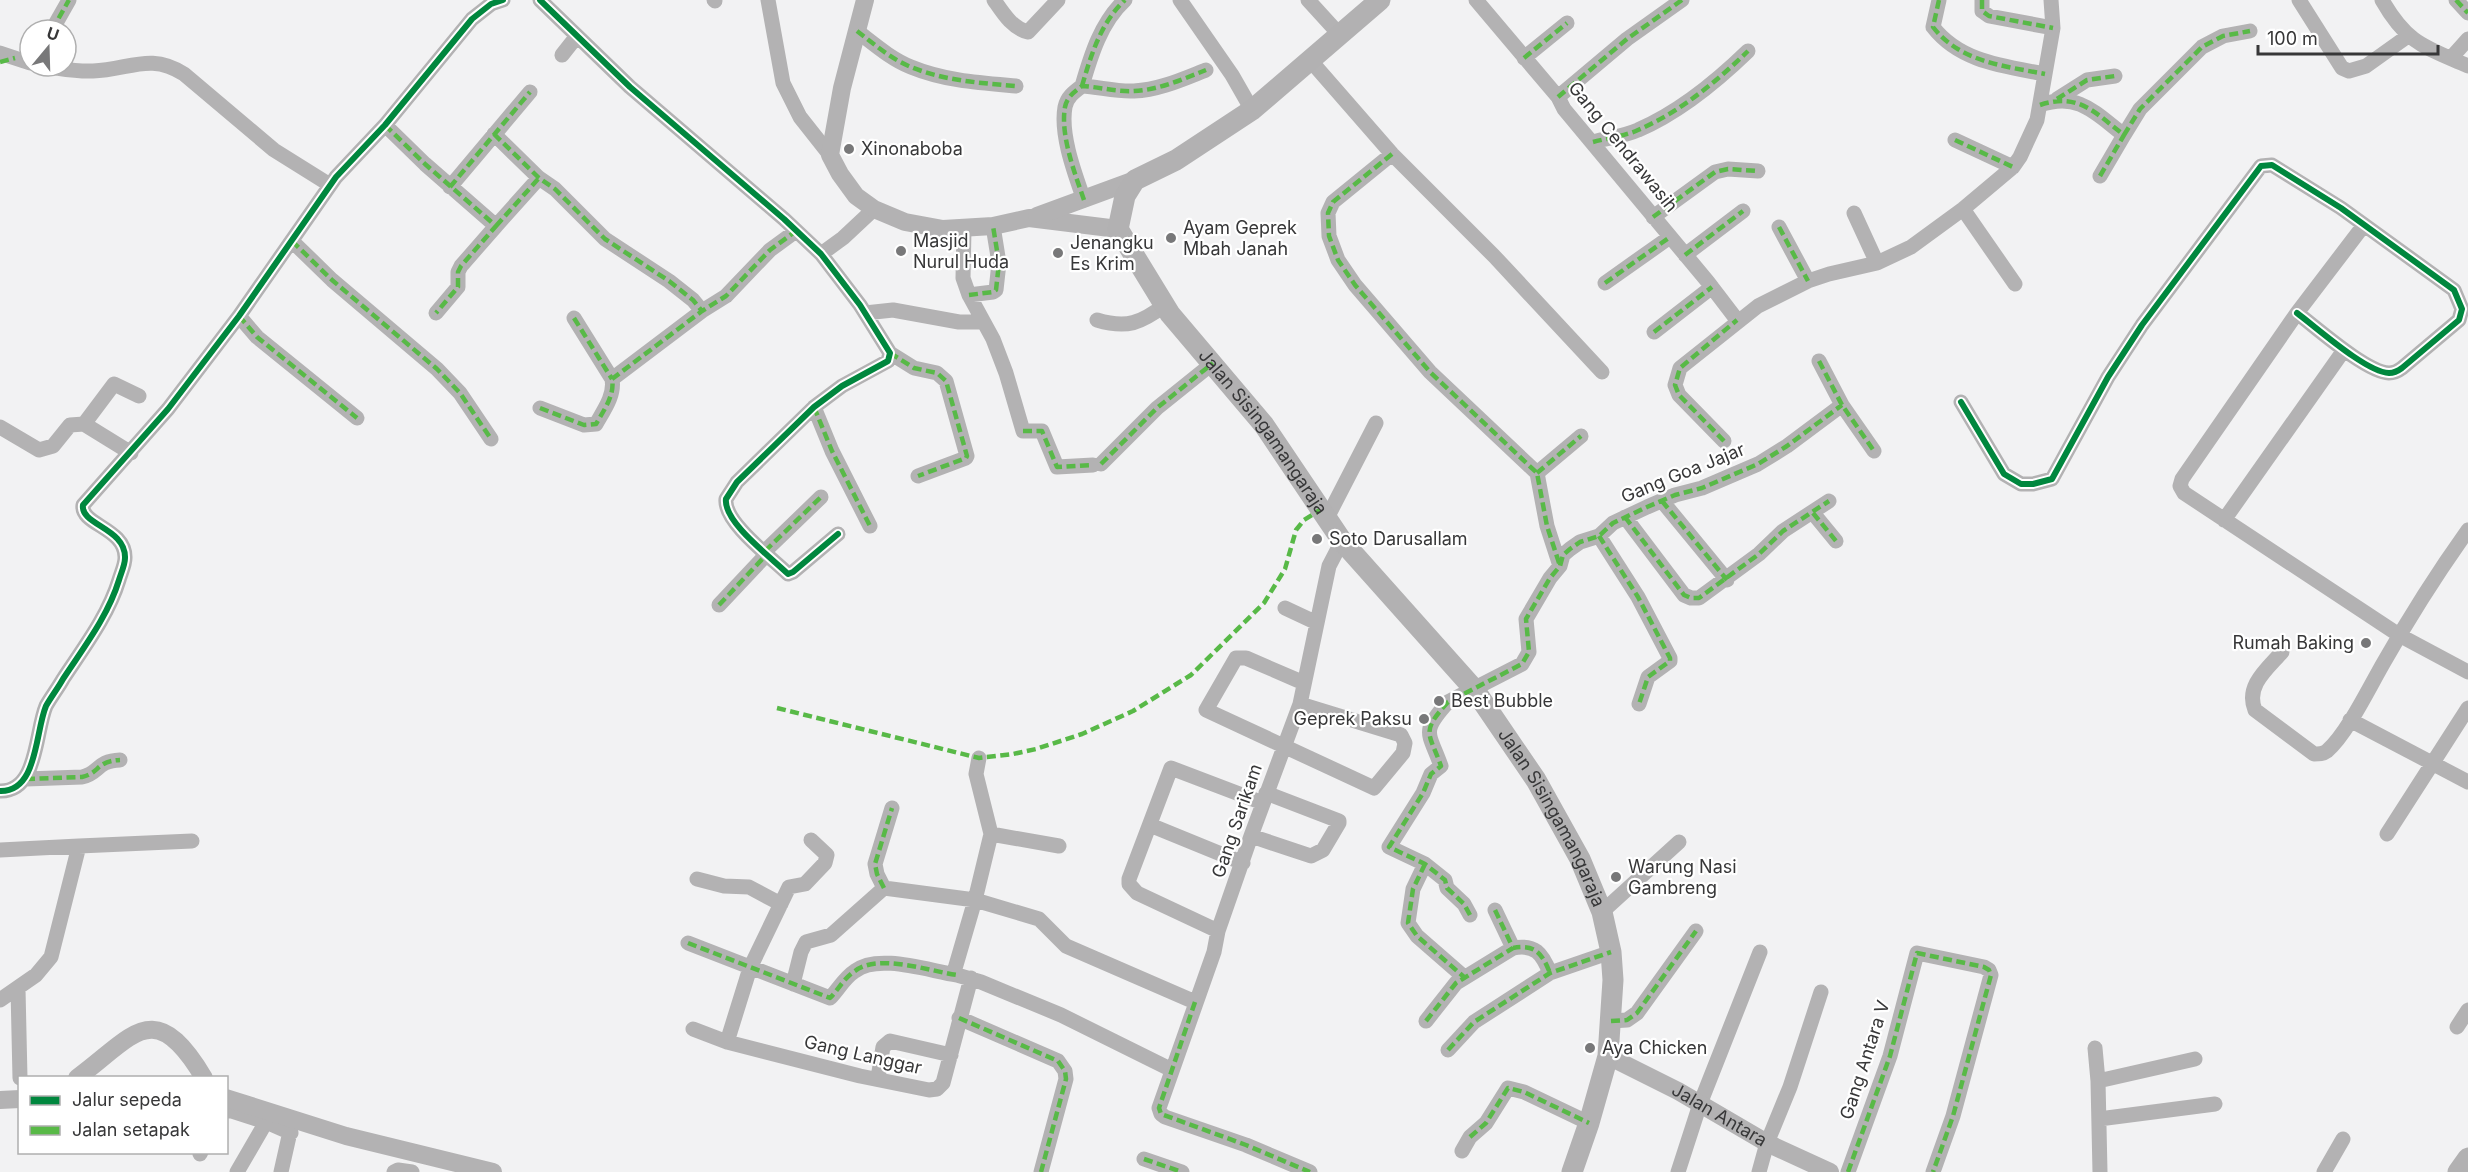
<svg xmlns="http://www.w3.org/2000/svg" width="2468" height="1172" viewBox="0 0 2468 1172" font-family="Inter,sans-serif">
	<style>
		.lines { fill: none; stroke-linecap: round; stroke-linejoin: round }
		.minor { stroke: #b3b2b3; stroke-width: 15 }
		.tertiary { stroke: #b3b2b3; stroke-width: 18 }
		.secondary { stroke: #b2b1b2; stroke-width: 21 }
		.quiet { stroke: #58b947; stroke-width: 4.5; stroke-dasharray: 9 4.5; stroke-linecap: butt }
		.cycleway-casing { stroke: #fff; stroke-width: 10 }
		.cycleway { stroke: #00873e; stroke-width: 6 }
		.poi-dot { fill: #787879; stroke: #fff; stroke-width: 2 }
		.labels { text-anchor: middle; stroke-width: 4.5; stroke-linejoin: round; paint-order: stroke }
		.street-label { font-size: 18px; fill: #373738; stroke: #fff }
		.poi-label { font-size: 18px; fill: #373738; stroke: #fff; text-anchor: start }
	</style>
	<rect width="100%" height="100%" fill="#f2f2f3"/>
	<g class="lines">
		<!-- minor -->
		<path class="minor" d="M 540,0 L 630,87 L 784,219 L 821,254 L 860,305 L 890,353 L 888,361 L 842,386 L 814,407 L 737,482 L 726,499 C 723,522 772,558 788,574 L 793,572 L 838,534
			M 714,0 L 715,1
			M 768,0 L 783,83 L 800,117 L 830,155
			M 994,0 C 1003,13 1012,28 1028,32 L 1058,0
			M 1180,0 L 1232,75 L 1252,110
			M 1308,0 L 1339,34
			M 1476,0 L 1558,97 L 1564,109 L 1708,282 L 1737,320
			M 1939,0 L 1933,27 C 1960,62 2004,66 2045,74
			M 1982,0 L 1982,11 L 1989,16 L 2053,28
			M 2299,0 L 2342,68 L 2349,71 L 2366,66 L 2408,36
			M 2382,0 C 2407,44 2425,47 2468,66
			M 2456,0 L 2468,13
			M 52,30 L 69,0
			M 857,31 C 874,44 891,59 911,67 C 945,81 981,83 1016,86
			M 0,53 L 30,63
			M 562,55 L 577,36
			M 1524,58 L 1567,23
			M 2451,58 L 2468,39
			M 1310,60 L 1392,154 L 1494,256 L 1602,372
			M 42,66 C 59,68 76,72 93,71 C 129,70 150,52 184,74 L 274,150 L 330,185
			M 1082,86 C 1091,55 1101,22 1125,0
			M 1558,97 L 1627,39 L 1682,0
			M 2057,99 L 2087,80 L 2115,76
			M 2040,105 C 2079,92 2095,113 2124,135 L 2140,109 L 2202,47 L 2223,36 L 2250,31
			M 385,125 L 425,164 L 496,226 L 461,266 L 458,272 L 458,287 L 436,313
			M 494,134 L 539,178 L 555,189 L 605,239 L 669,281 L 693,300 L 702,311
			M 1955,140 L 2013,167
			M 1593,142 C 1608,138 1625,136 1638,130 C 1680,112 1716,82 1748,51
			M 1392,154 L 1333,202 L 1328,213 L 1329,236 L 1338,260 L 1355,285 L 1430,372 L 1537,473 L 1547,526 L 1560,566
			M 2100,176 L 2124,135
			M 450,187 L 530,92
			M 1084,200 C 1075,174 1060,135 1065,107 C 1067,97 1074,92 1082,86 C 1099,87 1117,92 1134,91 C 1159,90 1183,79 1206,70
			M 1963,209 L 2015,284
			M 1854,213 L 1877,263
			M 1653,217 L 1715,172 L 1728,169 L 1758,171
			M 2364,225 L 2297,313 L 2182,479 L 2180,486 L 2184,493 L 2399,635 L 2468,672
			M 496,226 L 539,178
			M 1779,227 L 1808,281
			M 964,229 L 963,278 L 969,295 L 993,339 L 1006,373 L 1023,431 L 1042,431 L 1057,467 L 1093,465
			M 292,241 L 332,280 L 437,369 L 460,393 L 491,439
			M 821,254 L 843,238 L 874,209
			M 1685,255 L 1743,211
			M 1605,283 L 1670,237
			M 969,295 L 993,292 L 996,290 L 999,263 L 993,226
			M 865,313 L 893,310 L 959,322 L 982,322
			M 239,316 L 257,337 L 357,418
			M 574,318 L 612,379
			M 1097,320 C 1127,329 1141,323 1165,305
			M 1654,332 L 1712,287
			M 890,353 L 914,368 L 937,373 L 946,381 L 967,456 L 966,458 L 918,476
			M 1819,361 L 1842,405 L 1874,451
			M 1961,402 L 2004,474 L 2021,484 L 2033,484 L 2052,479 L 2108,377 L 2142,325 L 2261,166 L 2272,165 L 2341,208 L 2454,290 L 2462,309 L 2459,320 L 2402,368 C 2398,371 2394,373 2389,373 C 2366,372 2317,328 2297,313
			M 814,407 L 832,451 L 870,526
			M 540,408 L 584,425 L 596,424 C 604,410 615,395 612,379 L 702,311 L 726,296 L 770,250 L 796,231
			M 84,424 L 114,384 L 139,396
			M 0,427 L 39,450 L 53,446 L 70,425 L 84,424 L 131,453
			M 1724,441 L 1679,395 L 1675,385 L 1680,368 L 1758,306 L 1808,281 L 1829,274 L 1877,263 L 1911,247 L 1963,209 L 2013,167 L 2020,157 L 2037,120 L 2053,28 L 2051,0
			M 1101,464 L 1157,408 L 1213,363
			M 1537,473 L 1581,436
			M 1662,501 L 1727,580
			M 1813,513 L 1836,541
			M 1625,517 L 1684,595 L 1691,598 L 1699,598 L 1759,554 L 1783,531 L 1829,501
			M 1326,520 L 1376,423
			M 2224,520 L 2344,350
			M 1599,536 L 1638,597 L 1670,658 L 1670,661 L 1648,677 L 1639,704
			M 765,551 L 821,497
			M 719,605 L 767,554
			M 1285,608 L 1317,623
			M 2282,652 C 2267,669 2245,686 2255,710 L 2314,754 C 2319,754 2323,754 2327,751 C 2347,734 2370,686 2384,662 C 2410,616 2438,572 2468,530
			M 1300,704 L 1401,735 L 1405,743 L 1403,753 L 1374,788 L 1206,710 L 1236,658 L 1246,658 L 1304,683
			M 2350,720 L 2468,782
			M 979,758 L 976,774 L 991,834 L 975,900 L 954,972 L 957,975 L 981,982 L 1061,1015 L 1172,1070
			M 26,779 L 82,777 C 100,773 96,761 120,760
			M 0,791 C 38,792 35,732 46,706 C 51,697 58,688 63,679 C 84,647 108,616 119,580 C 121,573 125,565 125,558 C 126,528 80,525 83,505 L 168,409 L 239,316 L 336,177 L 385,125 L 472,19 L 491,4 L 503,0
			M 1150,825 L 1243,863
			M 991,834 L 1059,846
			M 2387,834 L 2468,708
			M 1251,836 L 1311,856 L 1323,850 L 1339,823 L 1339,821 L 1266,793
			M 811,840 L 827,855 L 825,863 L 805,884 L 789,887 L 750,968 L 727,1042 L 860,1076 L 929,1090 L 937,1089 L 943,1083 L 971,978
			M 0,850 L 79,846
			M 1425,864 L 1413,889 L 1408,923 L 1417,936 L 1464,977
			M 697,879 L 724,886 L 749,887 L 781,904
			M 884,888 L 877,874 L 875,864 L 892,808
			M 1495,910 L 1513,948 C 1535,944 1542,953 1550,973
			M 1602,912 L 1679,842
			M 1470,915 L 1464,904 L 1447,888 L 1445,880 L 1425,864 L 1389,847 L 1423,793 L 1431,774 L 1441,766 C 1429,732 1420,733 1448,702 L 1522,664 L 1529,652 L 1526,619 L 1550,578 L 1560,566 L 1563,555 L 1570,549 L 1580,542 L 1599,536 L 1613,523 L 1647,507 L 1675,495 L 1702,488 L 1758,464 L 1787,446 L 1842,405
			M 1218,931 L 1137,893 L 1129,884 L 1129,879 L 1171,768 L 1263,803
			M 688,943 L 830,998 C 838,990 844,978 855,971 C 878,953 929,971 957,975
			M 793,984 L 801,952 L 806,942 L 831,935 L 884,888 L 975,900 L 1039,919 L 1066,946 L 1195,1002
			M 18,989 L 20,1078
			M 0,1000 L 36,975 L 51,957 L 79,846 L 192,841
			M 959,1018 L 1058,1061 L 1065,1071 L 1066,1079 L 1041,1172
			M 1426,1021 L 1456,983 L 1513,948
			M 1611,1021 L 1627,1020 L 1637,1013 L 1696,931
			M 2457,1027 L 2468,1010
			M 693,1029 L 727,1042
			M 2095,1048 L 2098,1081 L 2100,1172
			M 1448,1050 L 1474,1022 L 1550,973 L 1611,952
			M 878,1078 L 883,1047 L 890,1041 L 951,1055
			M 2098,1081 L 2195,1059
			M 226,1111 L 232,1111 L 266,1122
			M 2099,1119 L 2215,1104
			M 1462,1151 L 1470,1137 L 1486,1123 L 1508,1088 L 1524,1092 L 1589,1123
			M 200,1154 L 201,1152
			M 1144,1159 L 1182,1172
			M 237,1172 L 266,1122 L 291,1133
			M 281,1172 L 292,1123
			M 394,1172 L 398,1170 L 412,1172
			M 1310,1172 L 1246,1145 L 1165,1117 L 1161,1114 L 1159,1108 L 1214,952 L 1218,931 L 1251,836 L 1300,704 L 1329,566 L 1342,541
			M 1678,1172 L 1700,1104 L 1760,952
			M 1759,1172 L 1767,1143 L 1790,1087 L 1821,992
			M 1848,1172 L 1890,1056 L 1917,953 L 1984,967 L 1989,970 L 1991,975 L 1953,1116 L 1933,1172
			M 2324,1172 L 2343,1139"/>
		<!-- tertiary -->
		<g class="tertiary">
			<path d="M 865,0 L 842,88 L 830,155 L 840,174 L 856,196 L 874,209 L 905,222 L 943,229 L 993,226 L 1029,218 L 1118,229"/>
			<path d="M 1037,216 L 1135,180"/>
			<path id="s1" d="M 1608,1056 L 1678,1091 L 1767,1143 L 1830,1172"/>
			<path d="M 77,1078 C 133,1037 154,994 204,1078"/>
			<path d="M 226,1098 L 346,1136 L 493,1172"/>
			<path d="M 0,1100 L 20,1099"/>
		</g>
		<!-- secondary -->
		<g class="secondary">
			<path id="s2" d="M 1380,0 L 1252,110 L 1176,160 L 1135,180 L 1125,196 L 1118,229 L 1170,314 L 1264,425 L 1342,541 L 1474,689 L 1536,780 L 1580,859 L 1602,912 L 1611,952 L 1613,980 L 1608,1056 L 1589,1123 L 1572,1172"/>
			<path d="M 2458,1172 L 2468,1158"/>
		</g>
		<!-- quiet -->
		<path class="quiet" d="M 1939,0 L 1933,27 C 1960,62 2004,66 2045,74
			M 1982,0 L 1982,11 L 1989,16 L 2053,28
			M 2456,0 L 2468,13
			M 52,30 L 69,0
			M 857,31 C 874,44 891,59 911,67 C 945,81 981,83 1016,86
			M 1524,58 L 1567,23
			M 0,62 L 15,58
			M 1082,86 C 1091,55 1101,22 1125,0
			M 1558,97 L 1627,39 L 1682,0
			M 2057,99 L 2087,80 L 2115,76
			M 2040,105 C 2079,92 2095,113 2124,135 L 2140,109 L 2202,47 L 2223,36 L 2250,31
			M 385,125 L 425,164 L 496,226 L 461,266 L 458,272 L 458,287 L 436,313
			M 494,134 L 539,178 L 555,189 L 605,239 L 669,281 L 693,300 L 702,311
			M 1955,140 L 2013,167
			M 1593,142 C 1608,138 1625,136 1638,130 C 1680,112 1716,82 1748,51
			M 1392,154 L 1333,202 L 1328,213 L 1329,236 L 1338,260 L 1355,285 L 1430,372 L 1537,473 L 1547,526 L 1560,566
			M 2100,176 L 2124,135
			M 450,187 L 530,92
			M 1084,200 C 1075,174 1060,135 1065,107 C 1067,97 1074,92 1082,86 C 1099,87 1117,92 1134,91 C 1159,90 1183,79 1206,70
			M 1653,217 L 1715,172 L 1728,169 L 1758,171
			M 496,226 L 539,178
			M 1779,227 L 1808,281
			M 292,241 L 332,280 L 437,369 L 460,393 L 491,439
			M 1685,255 L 1743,211
			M 1605,283 L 1670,237
			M 969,295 L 993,292 L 996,290 L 999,263 L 993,226
			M 239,316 L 257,337 L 357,418
			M 574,318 L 612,379
			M 1654,332 L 1712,287
			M 890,353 L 914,368 L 937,373 L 946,381 L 967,456 L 966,458 L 918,476
			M 1819,361 L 1842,405 L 1874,451
			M 814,407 L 832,451 L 870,526
			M 540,408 L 584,425 L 596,424 C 604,410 615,395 612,379 L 702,311 L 726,296 L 770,250 L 796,231
			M 1023,431 L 1042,431 L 1057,467 L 1093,465
			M 1724,441 L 1679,395 L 1675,385 L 1680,368 L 1737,320
			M 1101,464 L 1157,408 L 1213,363
			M 1537,473 L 1581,436
			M 1662,501 L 1727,580
			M 1813,513 L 1836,541
			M 1625,517 L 1684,595 L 1691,598 L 1699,598 L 1759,554 L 1783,531 L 1829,501
			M 1599,536 L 1638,597 L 1670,658 L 1670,661 L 1648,677 L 1639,704
			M 765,551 L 821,497
			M 719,605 L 767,554
			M 777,708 L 979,758 L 1013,754 L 1036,749 L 1082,734 L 1133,711 L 1191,675 L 1264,603 L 1285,569 L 1296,530 L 1304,520 L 1320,510
			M 26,779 L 82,777 C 100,773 96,761 120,760
			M 1425,864 L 1413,889 L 1408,923 L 1417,936 L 1464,977
			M 884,888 L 877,874 L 875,864 L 892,808
			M 1495,910 L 1513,948 C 1535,944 1542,953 1550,973
			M 1470,915 L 1464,904 L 1447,888 L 1445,880 L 1425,864 L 1389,847 L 1423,793 L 1431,774 L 1441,766 C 1429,732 1420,733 1448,702 L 1522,664 L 1529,652 L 1526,619 L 1550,578 L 1560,566 L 1563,555 L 1570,549 L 1580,542 L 1599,536 L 1613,523 L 1647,507 L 1675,495 L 1702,488 L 1758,464 L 1787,446 L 1842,405
			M 688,943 L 830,998 C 838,990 844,978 855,971 C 878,953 929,971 957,975
			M 1195,1002 L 1159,1108 L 1161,1114 L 1246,1145 L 1310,1172
			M 959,1018 L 1058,1061 L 1065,1071 L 1066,1079 L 1041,1172
			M 1426,1021 L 1456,983 L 1513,948
			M 1611,1021 L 1627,1020 L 1637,1013 L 1696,931
			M 1448,1050 L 1474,1022 L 1550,973 L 1611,952
			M 1470,1137 L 1486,1123 L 1508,1088 L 1524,1092 L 1589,1123
			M 1144,1159 L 1182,1172
			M 1848,1172 L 1890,1056 L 1917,953 L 1984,967 L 1989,970 L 1991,975 L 1953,1116 L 1933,1172"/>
		<!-- cycleway casing -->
		<g class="cycleway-casing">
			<path id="cycleway" d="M 540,0 L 630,87 L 784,219 L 821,254 L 860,305 L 890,353 L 888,361 L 842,386 L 814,407 L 737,482 L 726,499 C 723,522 772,558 788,574 L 793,572 L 838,534
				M 1961,402 L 2004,474 L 2021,484 L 2033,484 L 2052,479 L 2108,377 L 2142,325 L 2261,166 L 2272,165 L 2341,208 L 2454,290 L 2462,309 L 2459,320 L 2402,368 C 2398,371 2394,373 2389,373 C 2366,372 2317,328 2297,313
				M 0,791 C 38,792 35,732 46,706 C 51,697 58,688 63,679 C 84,647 108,616 119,580 C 121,573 125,565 125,558 C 126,528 80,525 83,505 L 168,409 L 239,316 L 336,177 L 385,125 L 472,19 L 491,4 L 503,0"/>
		</g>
		<!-- cycleway -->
		<use href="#cycleway" class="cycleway"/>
	</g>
	<!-- markers -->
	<g class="poi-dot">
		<circle cx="849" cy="149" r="6"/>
		<circle cx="1171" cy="238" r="6"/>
		<circle cx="901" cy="251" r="6"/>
		<circle cx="1058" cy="253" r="6"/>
		<circle cx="1317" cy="539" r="6"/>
		<circle cx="2366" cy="643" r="6"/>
		<circle cx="1439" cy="701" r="6"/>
		<circle cx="1424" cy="719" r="6"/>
		<circle cx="1616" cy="877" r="6"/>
		<circle cx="1590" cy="1048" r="6"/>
	</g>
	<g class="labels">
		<!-- street labels -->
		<g class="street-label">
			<text transform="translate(1623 147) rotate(51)" y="6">Gang Cendrawasih</text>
			<text dy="6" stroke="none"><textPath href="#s2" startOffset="608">Jalan Sisingamangaraja</textPath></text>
			<text transform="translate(1683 473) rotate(-22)" y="6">Gang Goa Jajar</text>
			<text dy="6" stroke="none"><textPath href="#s2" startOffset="1092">Jalan Sisingamangaraja</textPath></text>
			<text transform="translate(1237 821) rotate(-71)" y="6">Gang Sarikam</text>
			<text transform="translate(863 1055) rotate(13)" y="6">Gang Langgar</text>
			<text transform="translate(1865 1060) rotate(-72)" y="6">Gang Antara V</text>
			<text dy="6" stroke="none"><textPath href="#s1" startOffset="126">Jalan Antara</textPath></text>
		</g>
		<!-- poi labels -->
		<g class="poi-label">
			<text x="861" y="155">Xinonaboba</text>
			<text x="1183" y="234">Ayam Geprek<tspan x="1183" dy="21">Mbah Janah</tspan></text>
			<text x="913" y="247">Masjid<tspan x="913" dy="21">Nurul Huda</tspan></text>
			<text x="1070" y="249">Jenangku<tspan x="1070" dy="21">Es Krim</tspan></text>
			<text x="1329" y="545">Soto Darusallam</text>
			<text x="2354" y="649" text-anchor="end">Rumah Baking</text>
			<text x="1451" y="707">Best Bubble</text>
			<text x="1412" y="725" text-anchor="end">Geprek Paksu</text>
			<text x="1628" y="873">Warung Nasi<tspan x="1628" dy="21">Gambreng</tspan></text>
			<text x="1602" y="1054">Aya Chicken</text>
		</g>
	</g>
	<!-- legend -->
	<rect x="18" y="1076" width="210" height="78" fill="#ffffff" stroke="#afafaf" stroke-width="1.5"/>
	<rect x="30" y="1096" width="30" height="9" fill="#00873e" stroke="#afafaf" stroke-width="1.5"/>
	<text x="72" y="1106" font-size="18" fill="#373738">Jalur sepeda</text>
	<rect x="30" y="1126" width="30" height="9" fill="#58b947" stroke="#afafaf" stroke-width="1.5"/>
	<text x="72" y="1136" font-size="18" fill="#373738">Jalan setapak</text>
	<!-- north arrow -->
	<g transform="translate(48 48) rotate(19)"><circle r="28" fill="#ffffff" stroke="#afafaf" stroke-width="1.5"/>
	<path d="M0-4.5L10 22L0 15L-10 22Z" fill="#787879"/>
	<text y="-9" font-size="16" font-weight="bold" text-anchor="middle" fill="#373738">U</text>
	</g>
	<!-- scale -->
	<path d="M2258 45v9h180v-9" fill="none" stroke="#373738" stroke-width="3"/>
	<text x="2267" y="45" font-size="18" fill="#373738" stroke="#ffffff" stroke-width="4.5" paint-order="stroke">100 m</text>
</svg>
